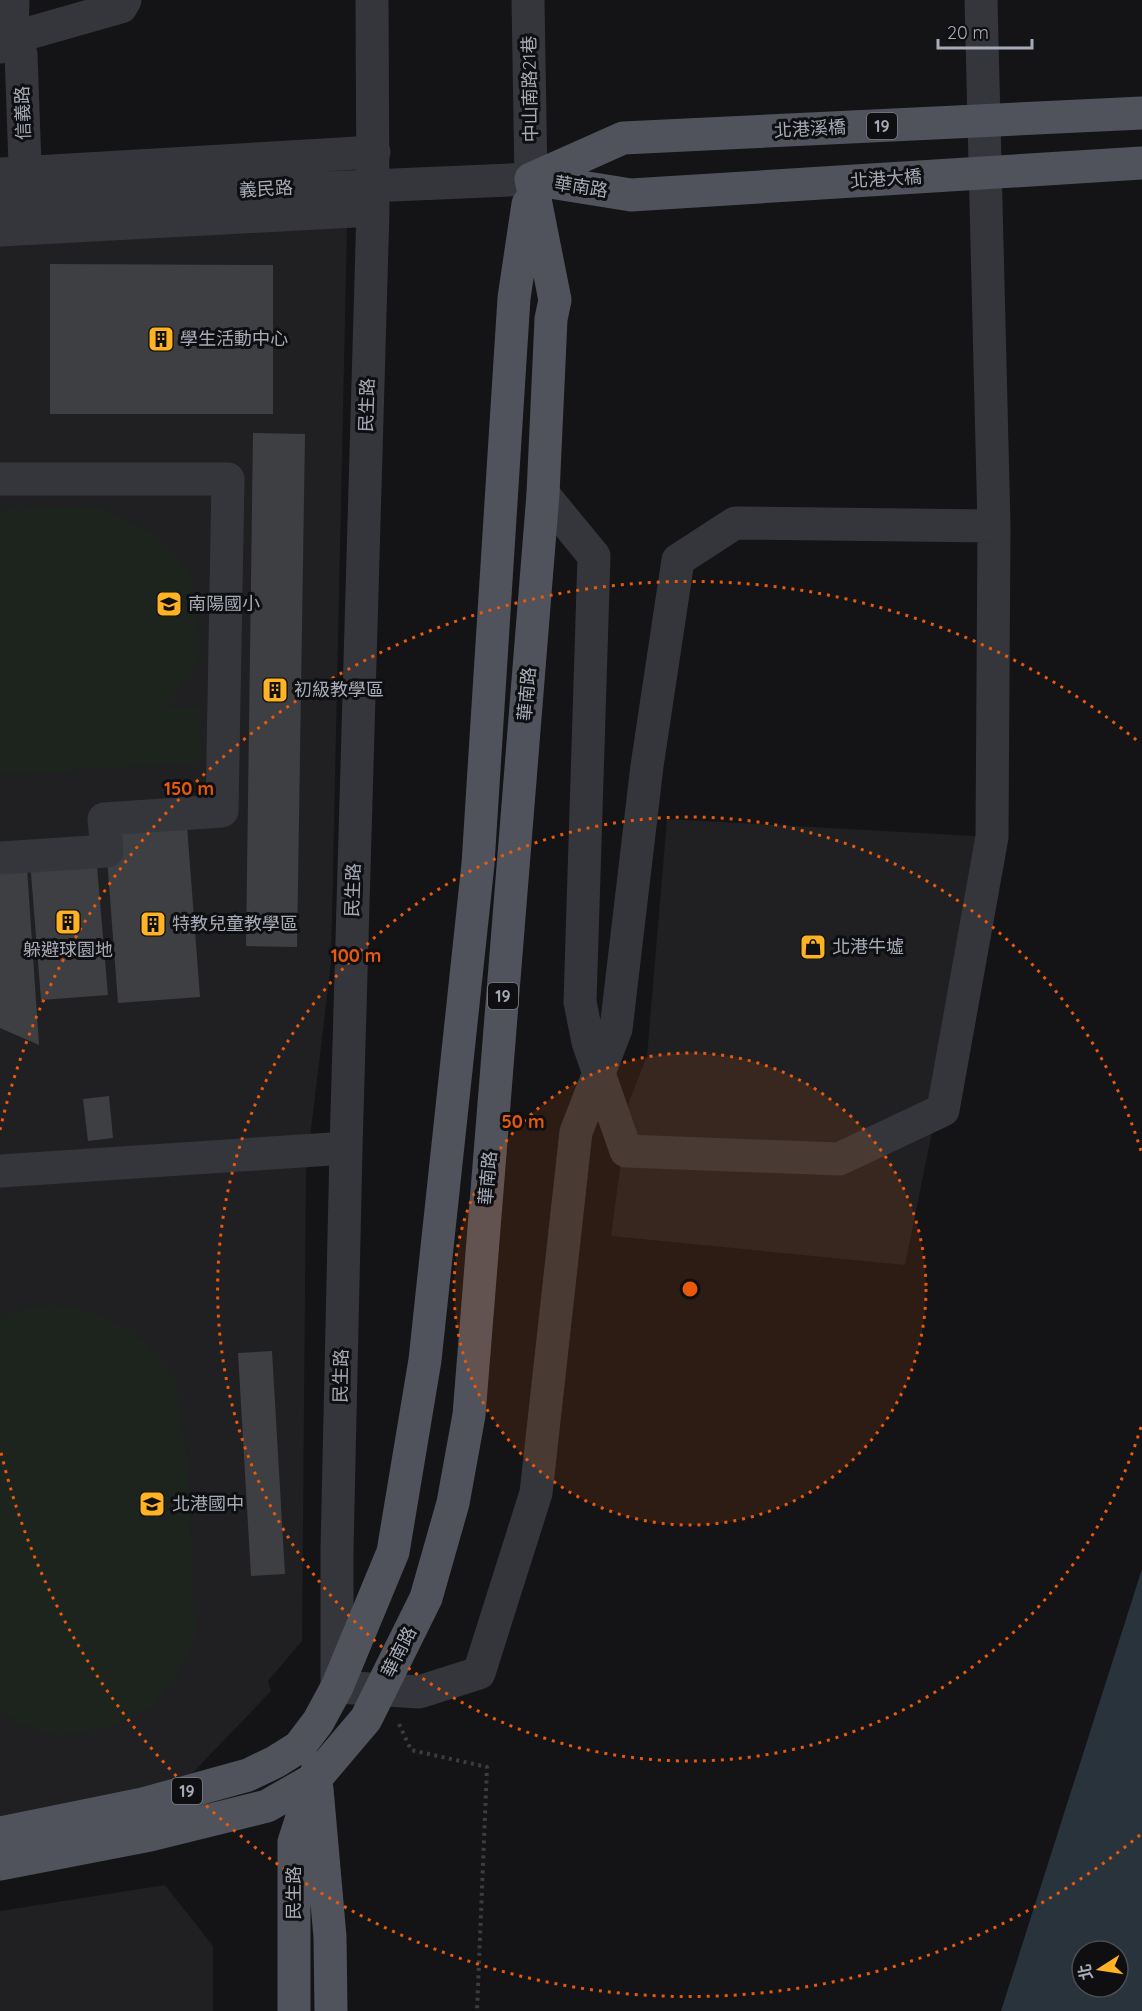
<svg xmlns="http://www.w3.org/2000/svg" width="1142" height="2011" viewBox="0 0 1142 2011" font-family="Quicksand,'Noto Sans TC',sans-serif">
	<style>
		.built { fill: #202023 }
		.green { fill: #1c241d }
		.water { fill: #29333b; fill-rule: evenodd }
		.building { fill: #3e3f43 }
		.lines { fill: none; stroke-linecap: round; stroke-linejoin: round }
		.path { stroke: #3b3d42; stroke-width: 4; stroke-dasharray: 3 4.5; stroke-linecap: butt }
		.minor { stroke: #35363b; stroke-width: 33 }
		.major { stroke: #50535b; stroke-width: 33 }
		.ring { fill: none; stroke: #e8590c; stroke-width: 3; stroke-dasharray: 3 6 }
		.labels { text-anchor: middle; stroke-width: 6; stroke-linejoin: round; paint-order: stroke }
		.shield { fill: #0f0f11; stroke: #787c85; stroke-width: 1.5 }
		.shield-label { font-size: 16px; font-weight: bold; fill: #a5abb7 }
		.street-label { font-size: 18px; fill: #a5abb7; stroke: #0f0f11 }
		.poi-label { font-size: 18px; fill: #a5abb7; stroke: #0f0f11; text-anchor: start }
		.centre { fill: #e8590c; stroke: #0f0f11; stroke-width: 3 }
		.ring-label { font-size: 18px; text-anchor: middle; font-weight: bold; fill: #e8590c; stroke: #0f0f11; stroke-width: 6; stroke-linejoin: round; paint-order: stroke }
	</style>
	<rect width="100%" height="100%" fill="#141416"/>
	<!-- built -->
	<path class="built" d="M 347,226 L 331,963 L 306,1171 L 302,1641 L 268,1681 L 271,1691 L 184,1782 L 0,1817 L 0,245 Z
		M 667,819 L 992,837 L 905,1265 L 611,1236 L 629,1102 L 647,1056 Z
		M 165,1885 L 213,1946 L 213,2011 L 0,2011 L 0,1911 Z"/>
	<!-- green -->
	<path class="green" d="M 101,507 L 152,534 L 173,553 L 191,576 L 198,609 L 200,657 L 165,708 L 199,708 L 202,762 L 0,775 L 0,510 Z
		M 48,1304 L 92,1311 L 142,1339 L 176,1381 L 186,1449 L 196,1635 L 176,1677 L 153,1706 L 109,1727 L 61,1736 L 22,1725 L 0,1711 L 0,1320 L 14,1312 Z"/>
	<!-- water -->
	<path class="water" d="M 1142,1569 L 1142,2011 L 1001,2011 ZM 1082,1951 L 1118,1951 L 1118,1987 L 1082,1987 Z"/>
	<!-- building -->
	<path class="building" d="M 50,264 L 273,265 L 273,414 L 50,414 Z
		M 253,433 L 305,434 L 297,947 L 246,946 Z
		M 186,813 L 200,997 L 118,1003 L 104,819 Z
		M 95,843 L 108,995 L 41,1000 L 29,848 Z
		M 27,868 L 39,1045 L 0,1028 L 0,870 Z
		M 109,1096 L 113,1138 L 88,1141 L 83,1099 Z
		M 272,1351 L 285,1574 L 251,1576 L 238,1353 Z"/>
	<g class="lines">
		<!-- path -->
		<path class="path" d="M 399,1724 L 411,1750 L 487,1767 L 477,2011"/>
		<!-- minor -->
		<path class="minor" d="M 13,0 L 12,38 L 21,54 L 26,193
			M 372,0 L 373,210 L 346,1148 L 337,1550 L 337,1687 L 419,1692 L 479,1673 L 536,1493 L 576,1132 L 616,1029 L 647,766 L 678,560 L 735,523 L 994,526
			M 0,47 L 12,38 L 121,7 L 125,0
			M 0,174 L 374,152
			M 0,202 L 531,179 L 528,0
			M 0,230 L 373,210
			M 0,479 L 228,479 L 222,811 L 104,819 L 107,851 L 0,858
			M 543,494 L 594,556 L 580,1002 L 588,1042 L 626,1151 L 839,1159 L 943,1110 L 992,837 L 994,526 L 981,0
			M 0,1171 L 346,1148"/>
		<!-- major -->
		<path class="major" d="M 531,179 L 623,138 L 1142,113
			M 531,179 L 631,195 L 1142,163
			M 317,1789 L 330,1937 L 331,2011
			M 0,1833 L 143,1804 L 248,1775 L 275,1762 L 299,1747 L 318,1722 L 337,1687 L 393,1552 L 425,1360 L 478,864 L 514,298 L 528,204
			M 0,1864 L 150,1835 L 267,1806 L 316,1778 L 366,1719 L 426,1598 L 453,1503 L 469,1415 L 543,494 L 551,319 L 555,300 L 531,179
			M 294,2011 L 294,1842 L 318,1768"/>
	</g>
	<!-- distance rings -->
	<circle cx="690" cy="1289" r="236" fill="#e8590c" fill-opacity=".12"/>
	<g class="ring">
		<circle cx="690" cy="1289" r="236"/>
		<path d="M1141 1427A472 472 0 1 1 1141 1151"/>
		<path d="M1140 1835A708 708 0 0 1 0 1448M0 1130A708 708 0 0 1 1140 743"/>
	</g>
	<!-- icons -->
	<defs>
		<g id="building-square" transform="scale(1.35)"><rect x="-9" y="-9" width="18" height="18" rx="4" fill="#ffb223" stroke="#0f0f11"/><path d="M-4-6H4V6H1V3H-1V6H-4ZM-2.5-4.3h1.7v1.8h-1.7ZM.8-4.3h1.7v1.8H.8ZM-2.5-1h1.7V.8h-1.7ZM.8-1h1.7V.8H.8Z" fill="#111"/></g>
		<g id="school-square" transform="scale(1.35)"><rect x="-9" y="-9" width="18" height="18" rx="4" fill="#ffb223" stroke="#0f0f11"/><path d="M0-5L7-2L0 1L-7-2ZM-4 1L0 2.5L4 1V4Q0 6-4 4Z" fill="#111"/></g>
		<g id="shop-square" transform="scale(1.35)"><rect x="-9" y="-9" width="18" height="18" rx="4" fill="#ffb223" stroke="#0f0f11"/><path d="M-5-2.5h2.3a2.7 3.5 0 0 1 5.4 0H5L5.5 6h-11ZM-1.5-2.5h3a1.5 2.3 0 0 0-3 0Z" fill="#111"/></g>
	</defs>
	<g fill-rule="evenodd">
		<use href="#building-square" x="161" y="339"/>
		<use href="#school-square" x="169" y="604"/>
		<use href="#building-square" x="275" y="690"/>
		<use href="#building-square" x="68" y="922"/>
		<use href="#building-square" x="153" y="924"/>
		<use href="#shop-square" x="813" y="947"/>
		<use href="#school-square" x="152" y="1504"/>
	</g>
	<g class="labels">
		<!-- shield labels -->
		<g class="shield">
			<rect x="867" y="113" width="30" height="26" rx="4.5"/>
			<rect x="488" y="983" width="30" height="26" rx="4.5"/>
			<rect x="172" y="1778" width="30" height="26" rx="4.5"/>
		</g>
		<g class="shield-label">
			<text x="882" y="132">19</text>
			<text x="503" y="1002">19</text>
			<text x="187" y="1797">19</text>
		</g>
		<!-- street labels -->
		<g class="street-label">
			<text transform="translate(530 89) rotate(-91)" y="6">中山南路21巷</text>
			<text transform="translate(23 113) rotate(-92)" y="6">信義路</text>
			<text transform="translate(810 129) rotate(-3)" y="6">北港溪橋</text>
			<text transform="translate(886 179) rotate(-4)" y="6">北港大橋</text>
			<text transform="translate(581 187) rotate(9)" y="6">華南路</text>
			<text transform="translate(266 189) rotate(-3)" y="6">義民路</text>
			<text transform="translate(367 405) rotate(-88)" y="6">民生路</text>
			<text transform="translate(527 694) rotate(-85)" y="6">華南路</text>
			<text transform="translate(353 890) rotate(-88)" y="6">民生路</text>
			<text transform="translate(488 1178) rotate(-85)" y="6">華南路</text>
			<text transform="translate(341 1376) rotate(-89)" y="6">民生路</text>
			<text transform="translate(399 1652) rotate(-63)" y="6">華南路</text>
			<text transform="translate(294 1893) rotate(-90)" y="6">民生路</text>
		</g>
		<!-- poi labels -->
		<g class="poi-label">
			<text x="180" y="345">學生活動中心</text>
			<text x="188" y="610">南陽國小</text>
			<text x="294" y="696">初級教學區</text>
			<text x="172" y="930">特教兒童教學區</text>
			<text x="832" y="953">北港牛墟</text>
			<text x="68" y="956" text-anchor="middle">躲避球園地</text>
			<text x="172" y="1510">北港國中</text>
		</g>
	</g>
	<circle cx="690" cy="1289" r="9" class="centre"/>
	<g class="ring-label">
		<text x="189" y="795">150 m</text>
		<text x="356" y="962">100 m</text>
		<text x="523" y="1128">50 m</text>
	</g>
	<!-- north arrow -->
	<g transform="translate(1100 1969) rotate(258)"><circle r="28" fill="#0f0f11" stroke="#4b4d53" stroke-width="1.5"/>
	<path d="M0-4.5L10 22L0 15L-10 22Z" fill="#ffb223"/>
	<text y="-9" font-size="16" font-weight="bold" text-anchor="middle" fill="#a5abb7">北</text>
	</g>
	<!-- scale -->
	<path d="M938 39v9h94v-9" fill="none" stroke="#a5abb7" stroke-width="3"/>
	<text x="947" y="39" font-size="18" fill="#a5abb7" stroke="#0f0f11" stroke-width="4.5" paint-order="stroke">20 m</text>
</svg>
